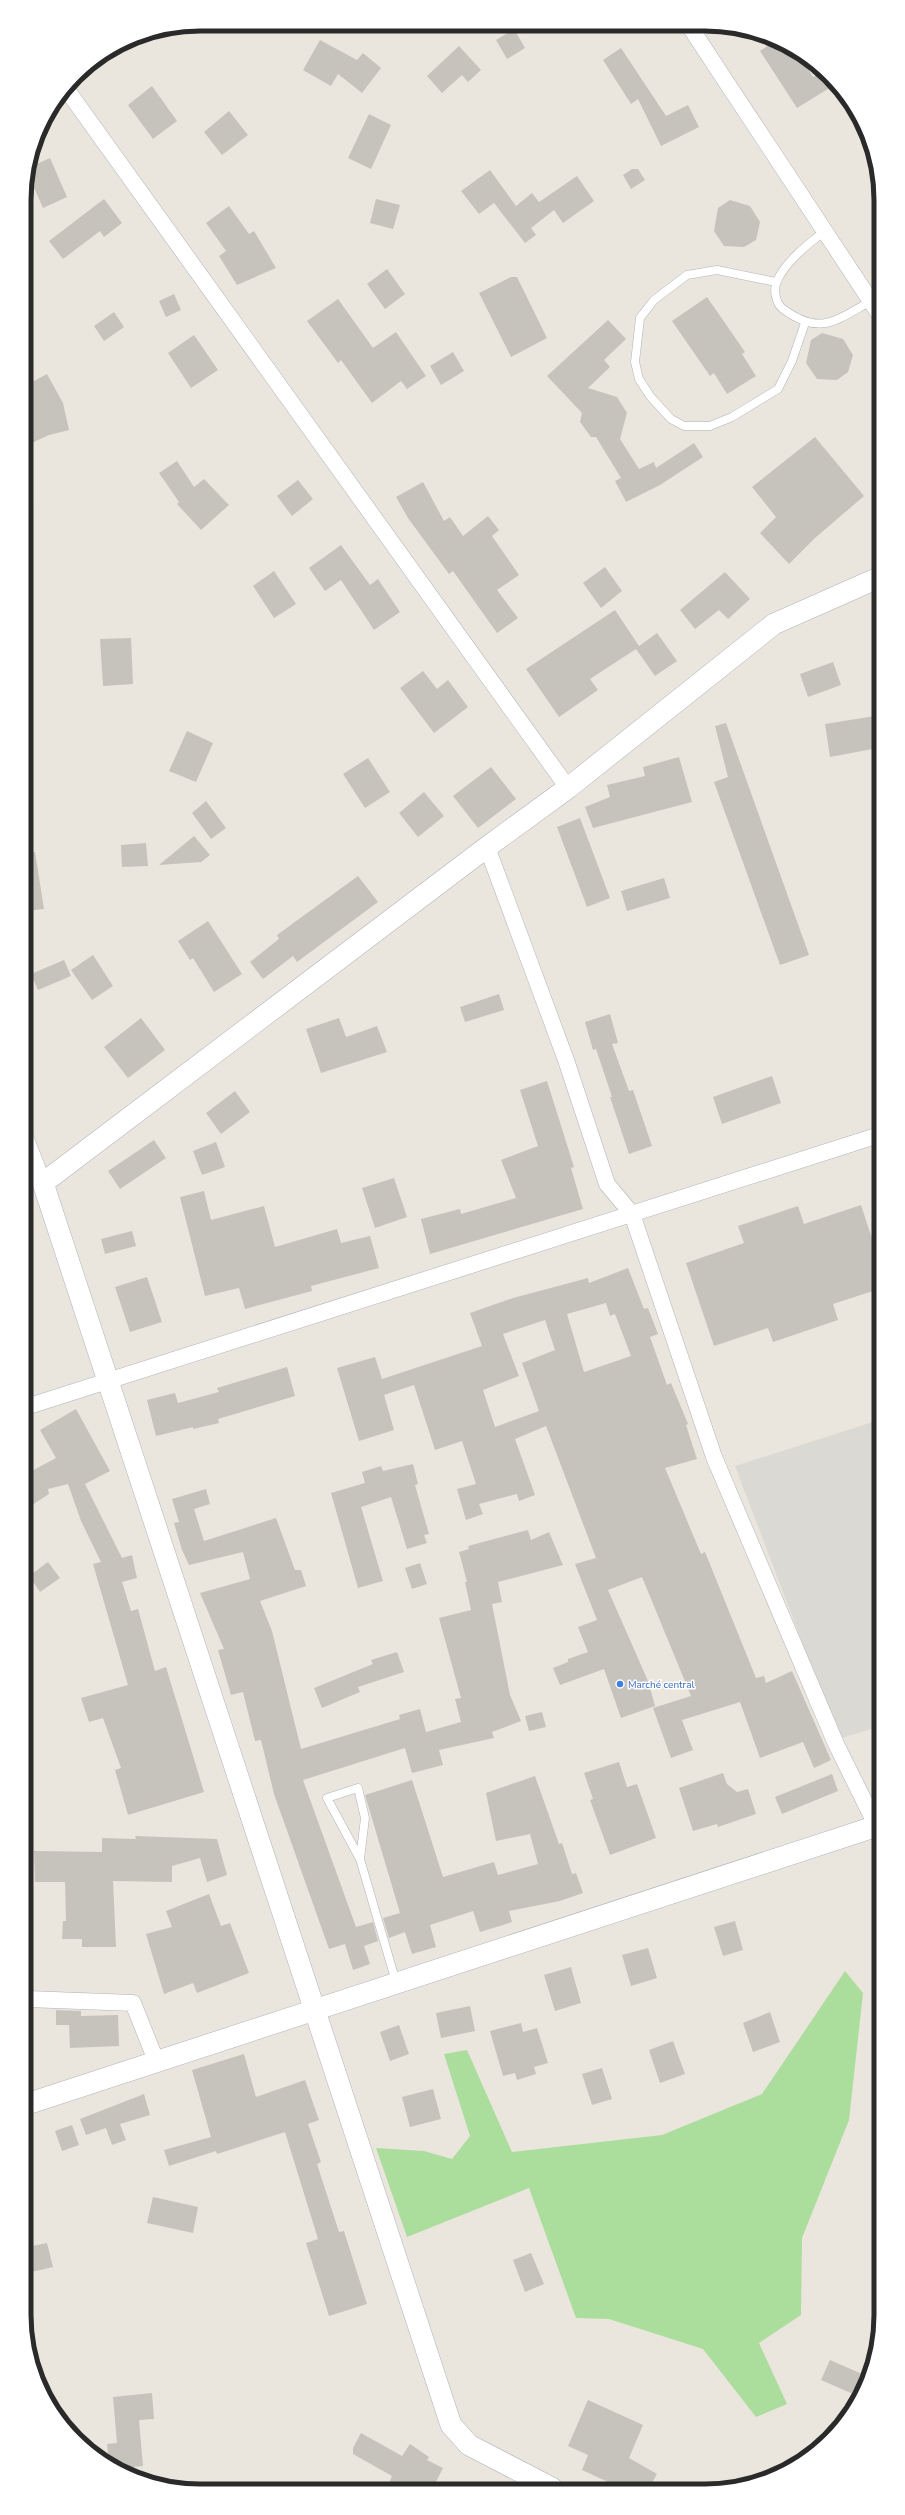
<svg xmlns="http://www.w3.org/2000/svg" width="905" height="2515" viewBox="0 0 905 2515" font-family="'Nunito Sans',sans-serif">
	<style>
		.green { fill: #abdd9d }
		.plaza { fill: #dbd9d3 }
		.building { fill: #c6c3bc; fill-rule: evenodd }
		.lines { fill: none; stroke-linecap: round; stroke-linejoin: round }
		.service-casing { stroke: #b0b1bc; stroke-width: 9 }
		.minor-casing { stroke: #b0b1bc; stroke-width: 17 }
		.tertiary-casing { stroke: #b0b1bc; stroke-width: 22 }
		.service { stroke: #fff; stroke-width: 8 }
		.minor { stroke: #fff; stroke-width: 16 }
		.tertiary { stroke: #fff; stroke-width: 21 }
		.shop-dot { fill: #3f7fe0; stroke: #fff; stroke-width: 1.5 }
		.labels { text-anchor: middle; stroke-width: 3; stroke-linejoin: round; paint-order: stroke }
		.shop-label { font-size: 10px; fill: #366cbe; stroke: #fff; text-anchor: start }
		.rim { fill: none; stroke: #2a2a2a; stroke-width: 5 }
	</style>
	<rect width="100%" height="100%" fill="#ebe6dd"/>
	<!-- green -->
	<path class="green" d="M 845,1971 L 863,1993 L 849,2120 L 802,2238 L 801,2315 L 759,2343 L 787,2404 L 756,2417 L 703,2349 L 609,2319 L 576,2318 L 529,2188 L 407,2237 L 376,2148 L 424,2151 L 452,2159 L 470,2136 L 444,2054 L 467,2050 L 512,2152 L 662,2135 L 762,2094 Z"/>
	<!-- plaza -->
	<path class="plaza" d="M 879,1420 L 880,1726 L 839,1739 L 735,1466 Z"/>
	<!-- building -->
	<path class="building" d="M 514,29 L 525,48 L 507,59 L 496,40 Z
		M 320,40 L 357,60 L 363,53 L 381,68 L 362,93 L 338,74 L 331,86 L 303,70 Z
		M 775,41 L 796,49 L 813,77 L 824,71 L 836,84 L 797,108 L 760,51 Z
		M 459,46 L 481,70 L 468,82 L 462,75 L 442,93 L 427,76 Z
		M 621,48 L 666,116 L 688,105 L 699,127 L 661,146 L 638,99 L 631,104 L 603,60 Z
		M 152,86 L 177,121 L 153,139 L 128,105 Z
		M 229,111 L 248,135 L 222,155 L 204,132 Z
		M 369,114 L 391,125 L 371,169 L 348,158 Z
		M 50,158 L 67,197 L 43,208 L 28,174 L 30,167 Z
		M 632,169 L 638,169 L 645,180 L 631,189 L 623,175 Z
		M 490,170 L 516,206 L 532,193 L 539,202 L 577,176 L 594,201 L 563,223 L 554,210 L 531,228 L 536,235 L 525,243 L 494,203 L 479,214 L 461,191 Z
		M 104,199 L 122,223 L 104,237 L 100,231 L 63,259 L 49,241 Z
		M 376,199 L 400,205 L 393,229 L 370,223 Z
		M 730,200 L 750,206 L 760,222 L 756,240 L 744,247 L 724,246 L 714,231 L 718,208 Z
		M 229,206 L 249,234 L 254,231 L 276,268 L 237,285 L 219,256 L 226,251 L 206,223 Z
		M 387,269 L 405,294 L 385,309 L 367,284 Z
		M 511,277 L 517,277 L 547,338 L 511,357 L 479,293 Z
		M 174,294 L 181,310 L 166,317 L 159,301 Z
		M 707,297 L 745,352 L 742,354 L 756,376 L 727,394 L 714,373 L 710,376 L 672,321 Z
		M 338,299 L 373,348 L 396,332 L 426,376 L 407,389 L 401,381 L 372,403 L 341,360 L 338,363 L 307,321 Z
		M 114,312 L 124,327 L 104,341 L 94,326 Z
		M 608,320 L 626,339 L 604,360 L 610,367 L 588,388 L 617,397 L 627,413 L 620,439 L 639,469 L 654,462 L 656,468 L 694,443 L 703,457 L 660,485 L 626,502 L 615,481 L 621,478 L 596,437 L 591,437 L 580,422 L 582,413 L 547,376 Z
		M 822,333 L 843,339 L 853,355 L 848,372 L 837,380 L 817,379 L 806,363 L 811,340 Z
		M 194,335 L 218,370 L 191,388 L 168,353 Z
		M 453,352 L 464,371 L 441,385 L 430,366 Z
		M 47,374 L 63,403 L 69,430 L 49,435 L 25,446 L 25,386 Z
		M 815,437 L 864,496 L 815,538 L 789,564 L 760,533 L 776,517 L 752,487 Z
		M 177,461 L 194,487 L 204,479 L 229,505 L 201,530 L 177,504 L 179,502 L 159,473 Z
		M 298,480 L 313,499 L 292,516 L 277,496 Z
		M 423,482 L 444,521 L 450,517 L 463,536 L 488,516 L 499,530 L 492,536 L 519,575 L 497,590 L 518,618 L 497,633 L 453,571 L 449,574 L 408,518 L 396,497 Z
		M 341,545 L 370,585 L 378,579 L 400,612 L 374,630 L 341,580 L 325,591 L 309,568 Z
		M 605,567 L 622,591 L 601,608 L 583,583 Z
		M 274,571 L 296,604 L 274,618 L 253,586 Z
		M 725,572 L 750,599 L 728,619 L 719,610 L 695,629 L 680,610 Z
		M 615,610 L 639,646 L 657,633 L 677,661 L 655,676 L 636,649 L 590,679 L 598,690 L 559,717 L 526,669 Z
		M 131,638 L 133,684 L 103,686 L 100,639 Z
		M 833,662 L 841,685 L 808,697 L 800,674 Z
		M 423,671 L 437,689 L 448,680 L 468,707 L 434,733 L 400,688 Z
		M 875,716 L 878,748 L 830,757 L 825,724 Z
		M 726,723 L 809,955 L 780,965 L 714,782 L 728,777 L 715,726 Z
		M 187,731 L 213,743 L 196,782 L 169,771 Z
		M 679,757 L 692,802 L 593,828 L 585,807 L 610,797 L 607,785 L 645,776 L 643,767 Z
		M 368,758 L 390,792 L 365,808 L 343,774 Z
		M 491,767 L 516,799 L 478,828 L 453,796 Z
		M 424,792 L 444,816 L 418,837 L 399,813 Z
		M 206,801 L 226,828 L 211,839 L 192,813 Z
		M 580,818 L 610,898 L 587,907 L 557,827 Z
		M 194,836 L 210,855 L 201,862 L 159,865 Z
		M 146,843 L 148,866 L 122,867 L 121,845 Z
		M 25,852 L 35,852 L 44,909 L 25,911 Z
		M 358,876 L 378,902 L 297,962 L 293,956 L 263,979 L 250,962 L 279,939 L 277,935 Z
		M 664,878 L 670,898 L 627,911 L 621,891 Z
		M 208,921 L 242,974 L 214,992 L 193,958 L 190,960 L 178,941 Z
		M 93,955 L 113,986 L 92,1000 L 71,970 Z
		M 64,960 L 71,976 L 38,990 L 31,974 Z
		M 499,994 L 504,1010 L 465,1022 L 460,1007 Z
		M 610,1014 L 618,1043 L 612,1044 L 629,1091 L 633,1090 L 652,1146 L 629,1154 L 610,1097 L 612,1097 L 596,1049 L 593,1050 L 585,1022 Z
		M 141,1018 L 165,1050 L 128,1078 L 104,1047 Z
		M 339,1018 L 346,1037 L 377,1026 L 387,1052 L 321,1073 L 306,1029 Z
		M 772,1076 L 781,1103 L 722,1124 L 713,1097 Z
		M 547,1081 L 574,1167 L 571,1168 L 583,1209 L 430,1254 L 421,1219 L 460,1209 L 461,1214 L 516,1198 L 501,1160 L 538,1146 L 520,1090 Z
		M 235,1091 L 250,1112 L 221,1134 L 206,1113 Z
		M 154,1140 L 166,1158 L 120,1189 L 108,1171 Z
		M 216,1142 L 225,1167 L 202,1175 L 193,1151 Z
		M 394,1178 L 407,1217 L 375,1228 L 362,1188 Z
		M 204,1191 L 211,1220 L 264,1206 L 275,1247 L 337,1229 L 341,1243 L 370,1236 L 379,1268 L 311,1286 L 312,1291 L 245,1309 L 239,1288 L 205,1296 L 180,1197 Z
		M 861,1205 L 879,1260 L 879,1289 L 833,1304 L 838,1320 L 773,1342 L 768,1328 L 714,1346 L 686,1263 L 744,1243 L 738,1226 L 798,1206 L 804,1224 Z
		M 132,1231 L 136,1246 L 105,1254 L 101,1239 Z
		M 628,1268 L 644,1309 L 648,1308 L 658,1334 L 650,1337 L 667,1385 L 671,1383 L 688,1424 L 686,1425 L 697,1459 L 665,1468 L 701,1554 L 705,1552 L 756,1678 L 764,1676 L 766,1683 L 792,1671 L 831,1760 L 814,1768 L 803,1742 L 760,1758 L 740,1702 L 682,1720 L 693,1750 L 671,1758 L 653,1708 L 691,1696 L 642,1577 L 608,1590 L 648,1681 L 655,1706 L 621,1718 L 604,1669 L 560,1685 L 553,1668 L 568,1662 L 568,1659 L 588,1652 L 578,1627 L 597,1620 L 575,1564 L 596,1558 L 546,1426 L 515,1439 L 535,1495 L 519,1501 L 517,1494 L 479,1504 L 483,1514 L 466,1520 L 457,1489 L 476,1484 L 462,1441 L 435,1450 L 414,1385 L 384,1395 L 394,1430 L 359,1441 L 337,1368 L 375,1357 L 382,1379 L 482,1346 L 470,1313 L 513,1298 L 588,1278 L 589,1283 ZM 606,1303 L 610,1316 L 615,1314 L 631,1356 L 584,1372 L 567,1314 ZM 545,1320 L 555,1350 L 522,1363 L 539,1411 L 495,1427 L 483,1390 L 519,1376 L 503,1334 Z
		M 147,1277 L 162,1322 L 130,1332 L 115,1287 Z
		M 287,1367 L 295,1396 L 218,1419 L 219,1423 L 193,1429 L 193,1427 L 156,1436 L 147,1400 L 175,1393 L 178,1403 L 219,1392 L 217,1388 Z
		M 76,1409 L 110,1471 L 85,1484 L 122,1558 L 132,1555 L 137,1578 L 122,1582 L 131,1611 L 138,1609 L 155,1671 L 166,1667 L 204,1792 L 128,1815 L 115,1770 L 121,1768 L 103,1718 L 89,1722 L 81,1698 L 128,1685 L 93,1564 L 101,1562 L 81,1521 L 68,1484 L 48,1489 L 49,1494 L 26,1509 L 26,1474 L 56,1458 L 40,1430 Z
		M 413,1464 L 418,1484 L 415,1485 L 429,1534 L 424,1535 L 427,1543 L 407,1549 L 391,1497 L 361,1507 L 383,1581 L 358,1588 L 331,1493 L 365,1483 L 362,1472 L 381,1466 L 383,1471 Z
		M 206,1489 L 210,1504 L 194,1509 L 204,1541 L 276,1518 L 295,1570 L 301,1570 L 306,1586 L 260,1601 L 272,1631 L 301,1749 L 400,1719 L 399,1715 L 420,1709 L 426,1732 L 461,1722 L 455,1699 L 461,1698 L 439,1618 L 471,1610 L 465,1582 L 467,1582 L 459,1552 L 469,1549 L 468,1546 L 528,1530 L 531,1540 L 549,1532 L 563,1565 L 498,1582 L 502,1602 L 492,1604 L 510,1695 L 521,1721 L 492,1732 L 494,1738 L 439,1750 L 443,1765 L 412,1773 L 405,1748 L 303,1780 L 356,1927 L 373,1922 L 378,1941 L 364,1946 L 370,1964 L 353,1970 L 345,1944 L 329,1949 L 274,1794 L 261,1740 L 255,1741 L 243,1692 L 231,1695 L 218,1650 L 224,1649 L 200,1593 L 250,1579 L 243,1552 L 189,1565 L 182,1550 L 174,1523 L 179,1522 L 172,1499 Z
		M 48,1562 L 60,1578 L 40,1592 L 29,1576 Z
		M 420,1563 L 427,1584 L 412,1589 L 405,1568 Z
		M 397,1652 L 404,1672 L 358,1687 L 360,1692 L 322,1708 L 314,1688 L 373,1664 L 371,1660 Z
		M 542,1712 L 546,1727 L 529,1731 L 525,1716 Z
		M 619,1762 L 627,1787 L 637,1784 L 656,1838 L 610,1855 L 590,1800 L 593,1799 L 584,1773 Z
		M 723,1773 L 727,1784 L 737,1792 L 748,1789 L 756,1814 L 718,1827 L 717,1824 L 693,1831 L 679,1788 Z
		M 832,1774 L 838,1791 L 782,1814 L 775,1797 Z
		M 535,1776 L 559,1844 L 562,1843 L 572,1874 L 576,1873 L 583,1893 L 560,1901 L 509,1911 L 512,1922 L 480,1932 L 473,1911 L 430,1925 L 436,1947 L 412,1954 L 405,1932 L 389,1938 L 383,1918 L 400,1913 L 365,1795 L 412,1780 L 443,1877 L 494,1862 L 498,1875 L 538,1864 L 530,1834 L 496,1841 L 486,1793 Z
		M 135,1836 L 217,1839 L 227,1875 L 207,1882 L 200,1858 L 172,1866 L 172,1882 L 113,1881 L 116,1947 L 82,1947 L 82,1939 L 62,1939 L 63,1921 L 66,1921 L 65,1882 L 35,1882 L 34,1851 L 102,1852 L 102,1838 L 136,1839 Z
		M 209,1894 L 221,1926 L 230,1923 L 249,1973 L 197,1993 L 193,1983 L 164,1994 L 146,1934 L 172,1927 L 166,1911 Z
		M 735,1921 L 743,1950 L 723,1956 L 714,1927 Z
		M 648,1948 L 657,1978 L 631,1986 L 622,1955 Z
		M 571,1967 L 581,2003 L 555,2011 L 544,1975 Z
		M 470,2006 L 475,2031 L 441,2038 L 436,2013 Z
		M 56,2010 L 81,2011 L 81,2016 L 118,2015 L 119,2046 L 70,2048 L 69,2025 L 56,2025 Z
		M 770,2012 L 780,2042 L 753,2052 L 743,2023 Z
		M 521,2023 L 523,2032 L 537,2028 L 548,2063 L 534,2067 L 536,2074 L 517,2080 L 515,2073 L 503,2076 L 490,2031 Z
		M 399,2025 L 409,2054 L 390,2061 L 380,2032 Z
		M 673,2041 L 685,2074 L 660,2083 L 649,2050 Z
		M 244,2054 L 256,2097 L 305,2080 L 319,2120 L 308,2124 L 321,2162 L 317,2164 L 339,2232 L 344,2231 L 367,2304 L 329,2316 L 306,2243 L 318,2239 L 285,2132 L 217,2154 L 216,2151 L 169,2166 L 164,2150 L 211,2137 L 192,2070 Z
		M 602,2068 L 612,2099 L 592,2105 L 582,2074 Z
		M 433,2089 L 441,2119 L 410,2127 L 402,2097 Z
		M 144,2094 L 150,2115 L 120,2124 L 126,2140 L 112,2145 L 106,2128 L 86,2135 L 80,2119 Z
		M 72,2125 L 79,2145 L 62,2151 L 55,2131 Z
		M 153,2197 L 198,2207 L 193,2233 L 147,2223 Z
		M 47,2243 L 53,2267 L 27,2273 L 27,2247 Z
		M 531,2253 L 544,2284 L 525,2292 L 513,2260 Z
		M 830,2360 L 862,2374 L 853,2394 L 821,2380 Z
		M 152,2393 L 154,2419 L 139,2420 L 143,2466 L 116,2469 L 109,2464 L 107,2444 L 117,2443 L 113,2397 Z
		M 588,2400 L 643,2425 L 629,2458 L 657,2474 L 649,2488 L 621,2488 L 582,2470 L 588,2455 L 568,2446 Z
		M 361,2433 L 402,2456 L 410,2444 L 429,2457 L 427,2460 L 443,2468 L 435,2484 L 432,2488 L 387,2488 L 392,2476 L 353,2454 L 353,2448 Z"/>
	<g class="lines">
		<!-- service casing -->
		<g class="service-casing">
			<path id="service" d="M 825,231 C 808,244 786,261 777,281 C 773,290 776,304 783,309 C 820,336 835,321 871,301
				M 776,282 L 717,270 L 687,275 L 654,300 L 640,318 L 635,362 L 639,379 L 650,396 L 671,419 L 684,426 L 710,426 L 732,417 L 778,389 L 792,361 L 805,323
				M 360,1859 L 365,1818 L 358,1788 L 327,1798 L 360,1859 L 396,1982"/>
		</g>
		<!-- minor casing -->
		<g class="minor-casing">
			<path id="minor" d="M 690,27 L 878,312
				M 67,90 L 568,788
				M 487,847 L 566,1060 L 607,1184 L 632,1214 L 714,1457 L 836,1744 L 880,1833
				M 26,1139 L 43,1183
				M 26,1407 L 879,1135
				M 27,1999 L 133,2003 L 157,2063"/>
		</g>
		<!-- tertiary casing -->
		<g class="tertiary-casing">
			<path id="tertiary" d="M 27,2104 L 880,1825
				M 552,2488 L 469,2445 L 451,2425 L 43,1183 L 487,847 L 568,788 L 774,624 L 878,578"/>
		</g>
		<!-- service -->
		<use href="#service" class="service"/>
		<!-- minor -->
		<use href="#minor" class="minor"/>
		<!-- tertiary -->
		<use href="#tertiary" class="tertiary"/>
	</g>
	<!-- markers -->
	<circle class="shop-dot" cx="620" cy="1684" r="4"/>
	<g class="labels">
		<!-- shop labels -->
		<g class="shop-label">
			<text x="628" y="1688">Marché central</text>
		</g>
	</g>
	<!-- crop -->
	<path d="M0 0H905V2515H0ZM200 31H705A169 169 0 0 1 874 200V2315A169 169 0 0 1 705 2484H200A169 169 0 0 1 31 2315V200A169 169 0 0 1 200 31Z" fill="#fff" fill-rule="evenodd"/>
	<path class="rim" d="M200 31H705A169 169 0 0 1 874 200V2315A169 169 0 0 1 705 2484H200A169 169 0 0 1 31 2315V200A169 169 0 0 1 200 31Z"/>
</svg>
